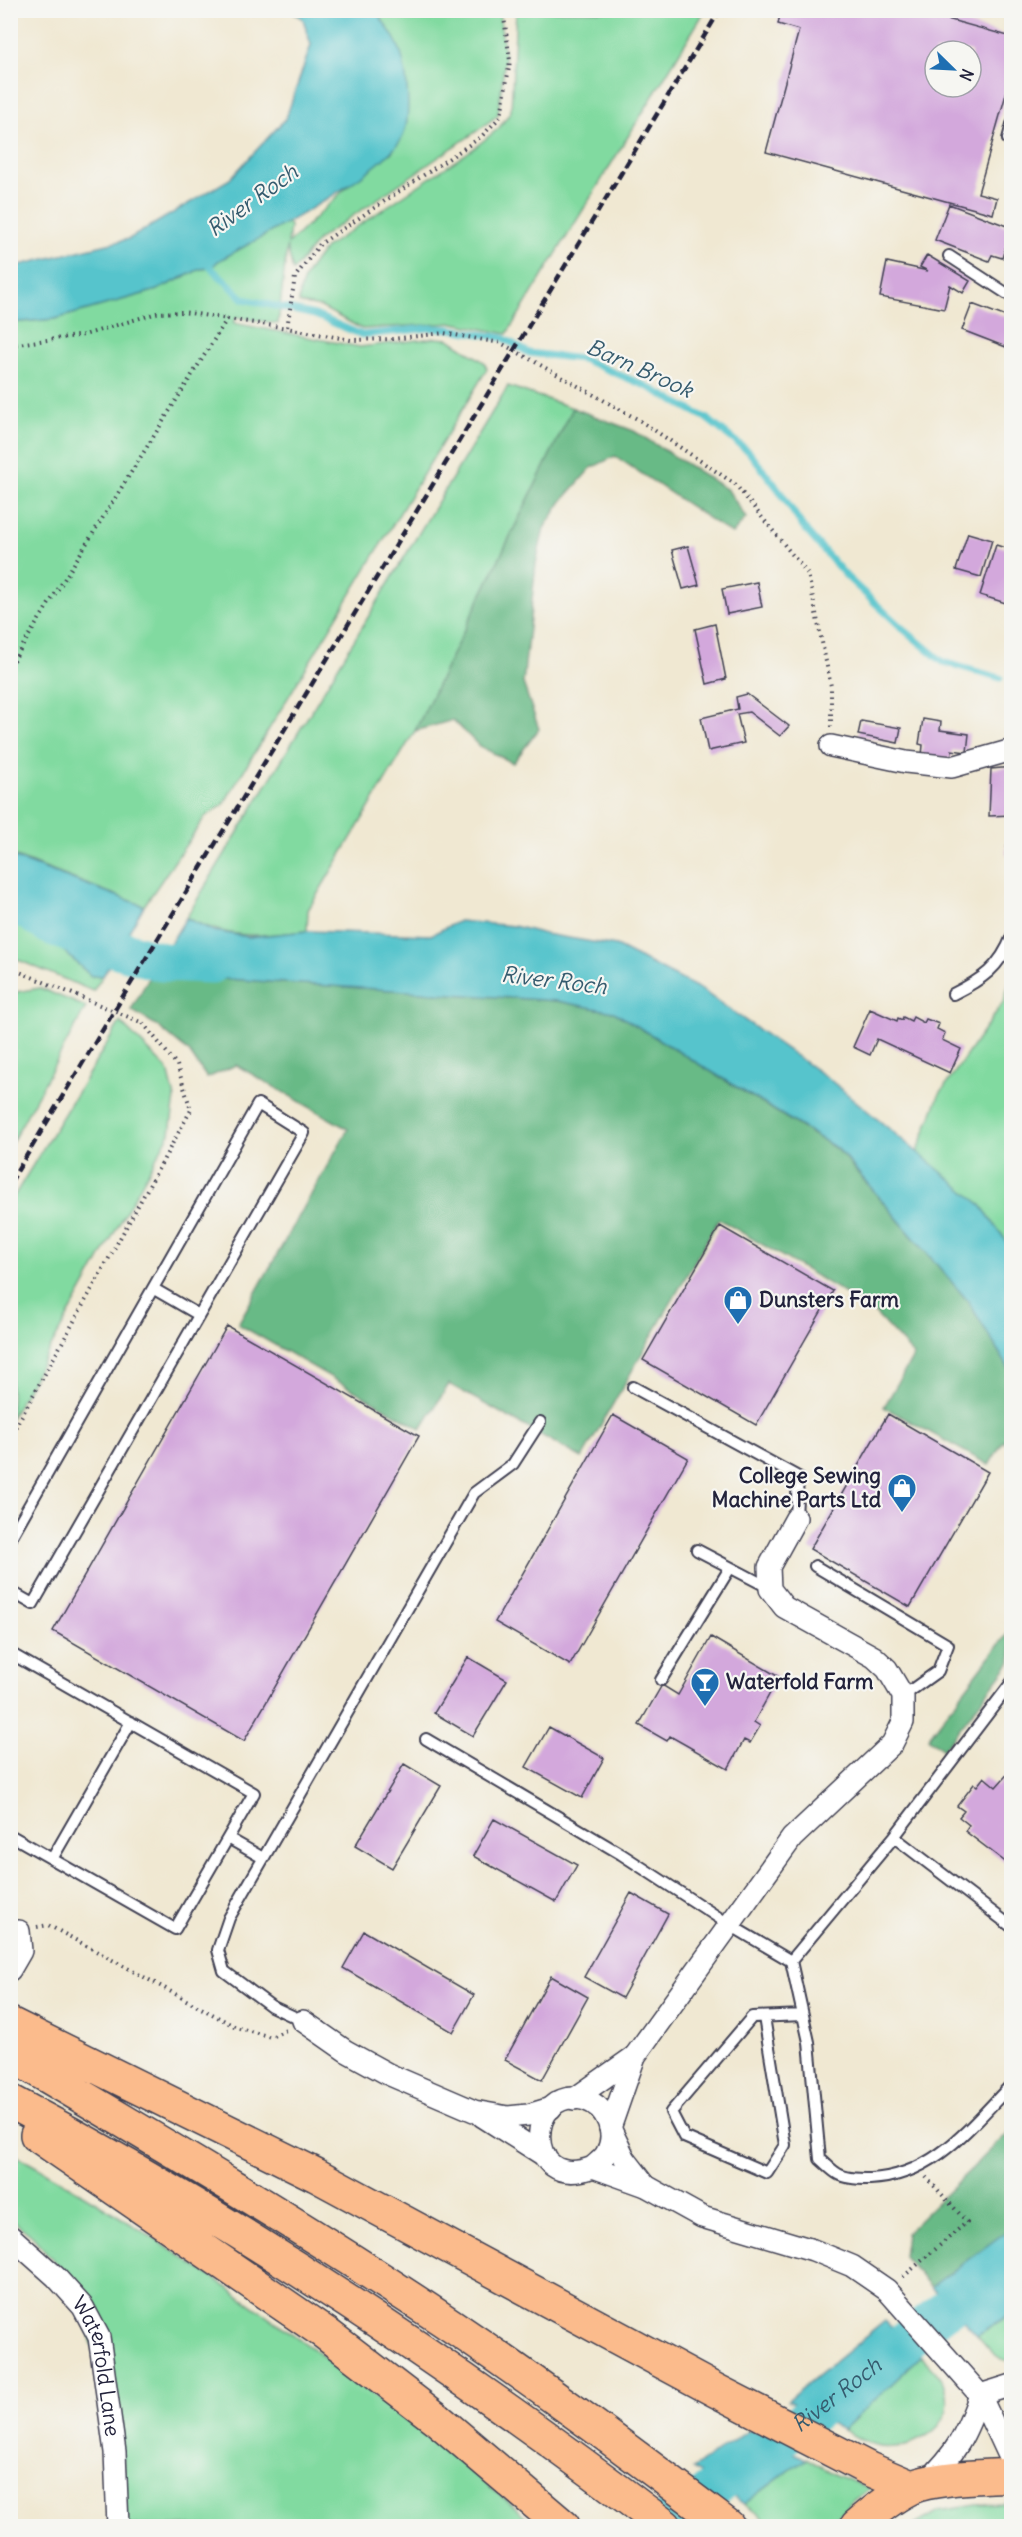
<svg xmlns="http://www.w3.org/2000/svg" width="1022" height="2537" viewBox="0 0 1022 2537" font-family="Delius,sans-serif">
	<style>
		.green { fill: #81daa0; stroke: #527e6e; stroke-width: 1.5 }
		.forest { fill: #68ba86; stroke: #456e60; stroke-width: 1.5 }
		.water { fill: #57c4cc; stroke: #3c7384; stroke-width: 1.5 }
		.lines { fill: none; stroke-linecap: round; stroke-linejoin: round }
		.stream { stroke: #57c4cc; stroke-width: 7 }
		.river { stroke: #57c4cc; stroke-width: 39 }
		.building { fill: #d3a8dc; fill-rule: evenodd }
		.service-casing { stroke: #414052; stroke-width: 14 }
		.minor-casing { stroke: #414052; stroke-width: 24 }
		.trunk-casing { stroke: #414052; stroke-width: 36 }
		.motorway-casing { stroke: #414052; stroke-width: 36 }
		.path { stroke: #414052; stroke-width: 4; stroke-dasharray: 1.5 4.5; stroke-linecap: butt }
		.service { stroke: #fff; stroke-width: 10 }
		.minor { stroke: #fff; stroke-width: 21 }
		.trunk { stroke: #fbbb8c; stroke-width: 33 }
		.motorway { stroke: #fbbb8c; stroke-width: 33 }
		.rail { stroke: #22223b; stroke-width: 4.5; stroke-dasharray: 9 4.5; stroke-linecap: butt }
		.labels { text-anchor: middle; stroke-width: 4.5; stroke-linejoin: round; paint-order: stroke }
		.poi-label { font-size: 21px; font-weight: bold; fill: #22223b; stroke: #f6f6f2; text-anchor: start }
		.street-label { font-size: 21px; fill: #22223b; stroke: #f6f6f2 }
		.water-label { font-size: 22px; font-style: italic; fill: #355b6e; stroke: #f6f6f2 }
	</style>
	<rect width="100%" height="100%" fill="#f6f6f2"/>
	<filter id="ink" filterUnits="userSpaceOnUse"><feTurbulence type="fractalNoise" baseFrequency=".0167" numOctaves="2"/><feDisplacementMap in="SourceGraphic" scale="12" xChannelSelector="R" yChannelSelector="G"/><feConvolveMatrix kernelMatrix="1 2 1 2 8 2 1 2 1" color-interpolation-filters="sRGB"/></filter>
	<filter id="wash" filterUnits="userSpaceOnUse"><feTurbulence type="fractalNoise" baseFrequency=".008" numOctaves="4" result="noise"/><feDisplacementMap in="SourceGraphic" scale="24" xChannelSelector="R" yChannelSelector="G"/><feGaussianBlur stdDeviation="1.35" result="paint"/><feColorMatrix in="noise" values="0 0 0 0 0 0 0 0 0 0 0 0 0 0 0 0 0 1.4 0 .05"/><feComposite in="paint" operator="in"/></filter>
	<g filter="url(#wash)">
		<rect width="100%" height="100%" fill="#f0e8d2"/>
		<!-- green -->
		<path class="green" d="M 376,11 L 499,11 L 505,59 L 498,115 L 477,131 L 319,239 L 293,271 L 287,247 L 278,324 L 237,317 L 233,323 L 360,347 L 435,338 L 449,339 L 484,362 L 487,369 L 223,805 L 205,817 L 144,906 L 11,855 L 10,323 L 55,319 L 157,290 L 200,269 L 211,268 L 218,261 L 288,222 L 290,226 L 288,244 L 351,183 L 393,151 L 399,48 Z
			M 516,11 L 705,11 L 507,334 L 454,323 L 362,329 L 321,307 L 299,303 C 299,280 311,266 325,248 L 473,149 L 499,128 L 511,111 Z
			M 508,386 L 573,408 L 415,731 L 308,910 L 307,931 C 255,936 235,941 186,918 Z
			M 10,922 L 42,931 L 91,976 L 103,976 L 93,991 L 11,957 Z
			M 1011,978 L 1011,1248 L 980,1204 L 917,1153 L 939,1095 L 1004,1001 Z
			M 40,988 L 86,1007 L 11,1144 L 11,993 Z
			M 120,1022 L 168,1070 L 175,1098 L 170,1133 L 11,1418 L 11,1201 Z
			M 10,2152 C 199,2257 372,2388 537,2526 L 126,2526 L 124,2467 L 77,2287 L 32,2236 L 11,2219 Z
			M 1011,2314 L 1011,2361 C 995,2360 987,2346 977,2335 Z
			M 921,2356 C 928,2364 941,2375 945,2385 C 955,2417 937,2434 909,2444 C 899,2447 887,2449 876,2446 C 865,2443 853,2435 843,2430 Z
			M 806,2458 L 835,2475 L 870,2488 L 851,2503 L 827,2526 L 774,2526 L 744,2504 Z
			M 1011,2504 L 1011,2526 L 913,2526 L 939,2511 L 976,2505 Z"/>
		<!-- forest -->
		<path class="forest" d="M 573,408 L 634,431 L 728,490 L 746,518 L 732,534 L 615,456 L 591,468 L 562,501 L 544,528 L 536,563 L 523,683 L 539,729 L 513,763 L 479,746 L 453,720 L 415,731 Z
			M 151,974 L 557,1001 L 614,1012 L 838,1150 L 968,1301 L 1011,1371 L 1011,1449 L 1004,1440 L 989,1465 L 884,1407 L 914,1355 L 870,1308 L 719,1219 L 582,1458 L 449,1384 L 421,1429 L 238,1324 L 348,1129 L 236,1065 L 207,1078 L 189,1052 L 156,1025 L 131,1010 Z
			M 1011,1629 L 1011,1662 L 943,1750 L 928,1738 Z
			M 1011,2130 L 1011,2228 L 931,2287 L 903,2256 L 906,2233 Z"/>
		<!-- water -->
		<path class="water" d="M 292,11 L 376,11 C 384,23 395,36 400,50 C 407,71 412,115 403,136 C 387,172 257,239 218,261 L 211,268 L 200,269 L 157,290 L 55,319 L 11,323 L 11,267 L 129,239 L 230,179 L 286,118 L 311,45 L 303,19 Z
			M 10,856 L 144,906 L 103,976 L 91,976 L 42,931 L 11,922 Z
			M 186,918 L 214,931 L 249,937 L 307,931 L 431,935 L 459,921 L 514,926 L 545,934 L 616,946 L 700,989 L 829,1079 L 980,1204 L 1011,1248 L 1011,1372 L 968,1301 L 838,1149 L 614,1012 L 557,1001 L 151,974 Z
			M 1011,2228 L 1011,2314 L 977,2335 L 931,2287 Z
			M 885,2321 L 921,2356 L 843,2430 L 788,2400 Z
			M 751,2429 L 806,2458 L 744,2504 L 693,2468 Z"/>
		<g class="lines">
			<!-- stream -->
			<path class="stream" d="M 208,261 L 211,268 L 244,299 L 315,315 L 362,335 L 430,328 L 450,329 L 503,338 L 529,353 L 582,359 L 646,386 L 706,418 L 749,452 L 779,490 L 803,527 L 847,577 L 902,628 L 943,662 L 1000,678"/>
			<!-- river -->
			<g class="river">
				<path d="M 10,902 L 19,905 L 50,925 L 84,939 L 162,962 L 212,964"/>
				<path id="s1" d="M 660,2526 L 747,2464 L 1012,2258"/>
			</g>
		</g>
		<g id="blocks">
			<!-- building -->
			<path class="building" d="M 781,10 L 915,10 L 1012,37 L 1012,73 L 978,193 L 997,198 L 993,214 L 766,152 L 799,30 L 778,24 ZM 935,51 L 971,51 L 971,87 L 935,87 Z
				M 949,204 L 1012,228 L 1002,258 L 992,255 L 989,261 L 935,240 Z
				M 927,255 L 970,281 L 963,293 L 950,285 L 944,309 L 880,297 L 887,262 L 928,271 L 920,267 Z
				M 972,304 L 1012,319 L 1012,339 L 1006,347 L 962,330 Z
				M 968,533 L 992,540 L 981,577 L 956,570 Z
				M 996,545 L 1012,550 L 1012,605 L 980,595 Z
				M 688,546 L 699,585 L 683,589 L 672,550 Z
				M 757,582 L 762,607 L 727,614 L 722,589 Z
				M 715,624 L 726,679 L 707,684 L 695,629 Z
				M 747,694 L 789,726 L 780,736 L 749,712 L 737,714 L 744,743 L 708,751 L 701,718 L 738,709 L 736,697 Z
				M 923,719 L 941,722 L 940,730 L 969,734 L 967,752 L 952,750 L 951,759 L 922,755 L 923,745 L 919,744 Z
				M 861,721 L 901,728 L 898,743 L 858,735 Z
				M 1012,767 L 1012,815 L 989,816 L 991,769 Z
				M 1007,841 L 1012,841 L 1012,855 L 1006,855 Z
				M 870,1009 L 897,1021 L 898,1018 L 902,1020 L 903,1017 L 911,1021 L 913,1017 L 924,1023 L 926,1019 L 939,1024 L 937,1029 L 945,1033 L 942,1040 L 961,1049 L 950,1073 L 877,1039 L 870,1055 L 853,1047 Z
				M 720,1226 L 833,1291 L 756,1425 L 643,1360 Z
				M 227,1326 L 419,1436 L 244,1741 L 53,1631 Z
				M 888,1414 L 988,1472 L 910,1607 L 810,1549 Z
				M 613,1415 L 688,1458 L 570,1665 L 495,1622 Z
				M 711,1637 L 779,1677 L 754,1722 L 760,1726 L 750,1743 L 744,1740 L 728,1769 L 670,1736 L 667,1741 L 639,1725 L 662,1685 L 678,1695 Z
				M 468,1657 L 507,1680 L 473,1736 L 434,1713 Z
				M 549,1727 L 604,1758 L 582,1798 L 526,1767 Z
				M 404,1764 L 441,1786 L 392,1868 L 355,1846 Z
				M 1012,1769 L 1012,1867 L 965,1831 L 969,1825 L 959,1817 L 964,1811 L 957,1806 L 974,1784 L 977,1786 L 984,1777 L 996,1787 Z
				M 494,1819 L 577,1865 L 556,1902 L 473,1856 Z
				M 631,1893 L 668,1914 L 622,1998 L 584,1977 Z
				M 364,1931 L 474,1995 L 453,2032 L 343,1968 Z
				M 551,1976 L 588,1997 L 542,2080 L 505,2060 Z"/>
		</g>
	</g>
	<g filter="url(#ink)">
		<use href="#blocks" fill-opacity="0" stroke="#414052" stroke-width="1.5"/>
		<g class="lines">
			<!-- service casing -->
			<g class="service-casing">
				<path id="service" d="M 1012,124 L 1008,139 L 1012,141
					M 949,256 L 1012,297
					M 953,994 C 981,980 1000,968 1012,936
					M 154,1289 L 199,1315
					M 633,1387 L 798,1477 L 796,1518
					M 10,1539 L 258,1104 L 304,1133 L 33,1604 L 10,1591
					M 697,1550 L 770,1588
					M 815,1566 L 948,1645 L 938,1671 L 903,1696
					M 10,1653 L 254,1793 L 175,1929 L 10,1835
					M 661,1680 L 730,1568
					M 426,1739 L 621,1854 L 730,1925 L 791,1961 L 809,2042 L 820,2159 C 826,2164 832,2171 838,2174 C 846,2179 861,2179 870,2179 C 934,2176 970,2127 1012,2084
					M 894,1837 L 1012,1682
					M 228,1838 L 263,1858
					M 52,1859 L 131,1722
					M 791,1961 L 894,1837 L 1012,1927
					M 764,2017 L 785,2145 L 767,2173 L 684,2137 L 671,2112 L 752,2017 L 803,2015
					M 303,2021 L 271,2006 L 224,1971 L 218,1950 L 229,1918 L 474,1493 L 513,1464 L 540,1422"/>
			</g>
			<!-- minor casing -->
			<g class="minor-casing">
				<g id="minor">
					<path d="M 831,746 L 906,762 L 952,767 L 1012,750"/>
					<path d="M 10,1970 L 21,1951 L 19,1931"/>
					<path d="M 303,2021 L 346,2051 L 388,2074 L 474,2111 L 508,2117 L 528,2115 L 551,2108"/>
					<path d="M 574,2099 L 635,2056"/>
					<path d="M 482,2116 L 545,2156"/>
					<path d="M 610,2128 L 635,2056 L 792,1838 L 892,1744 L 903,1722 L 903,1696 L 887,1669 L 874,1657 L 784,1607 L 770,1589 L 769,1567 L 796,1518"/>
					<path d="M 611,2130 L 625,2159 L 646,2186"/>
					<path d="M 593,2167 C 597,2163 603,2159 606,2154 C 618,2134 607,2107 586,2100 C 525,2082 521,2195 593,2167 L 646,2186 L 702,2217 L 813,2250 L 852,2266 L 887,2290 L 980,2395 L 1012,2464"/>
					<path id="s2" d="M 10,2236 L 56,2277 L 83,2307 L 99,2337 L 115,2452 L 118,2526"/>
					<path d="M 980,2395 L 1012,2385"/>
					<path d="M 926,2482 C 957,2453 966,2434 980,2395"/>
				</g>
			</g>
			<!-- trunk casing -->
			<g class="trunk-casing">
				<path id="trunk" d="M 857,2526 C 873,2512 890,2498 910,2488 C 932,2477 985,2477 1012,2475"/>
			</g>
			<!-- motorway casing -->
			<g class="motorway-casing">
				<path id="motorway" d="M 10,2024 L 316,2175 L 715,2390 L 869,2469 L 911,2487
					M 10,2054 C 147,2135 284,2215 416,2302 C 523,2372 626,2449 728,2526
					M 10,2101 C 242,2224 457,2368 665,2526
					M 37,2135 L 325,2333 L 437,2419 L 563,2526"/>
			</g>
			<!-- path -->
			<path class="path" d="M 503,10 L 510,61 L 501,116 L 481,137 L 320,244 L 295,277 L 287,328 L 351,340 L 392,339 L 444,333 L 501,343 L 639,420 L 735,484 L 808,574 L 831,686 L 831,727
				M 10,345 L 84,335 L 157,313 L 183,312 L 287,328
				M 10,666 L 227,319
				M 10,968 L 143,1023 L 177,1065 L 191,1110 L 10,1437
				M 37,1927 L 48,1925 L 236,2027 L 271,2037 L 286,2030
				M 903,2277 L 967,2222 L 926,2177"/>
			<!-- service -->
			<use href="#service" class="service"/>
			<!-- minor -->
			<use href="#minor" class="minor"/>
			<!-- trunk -->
			<use href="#trunk" class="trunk"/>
			<!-- motorway -->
			<use href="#motorway" class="motorway"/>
			<!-- rail -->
			<path class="rail" d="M 10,1183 L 720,10"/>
		</g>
	</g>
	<!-- icons -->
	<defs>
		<g id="shop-pin" transform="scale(1.5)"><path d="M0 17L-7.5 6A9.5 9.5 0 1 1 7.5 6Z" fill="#1f6fb2" stroke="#f6f6f2"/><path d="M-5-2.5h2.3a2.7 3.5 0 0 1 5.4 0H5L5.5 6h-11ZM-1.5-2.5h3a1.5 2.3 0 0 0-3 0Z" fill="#fff"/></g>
		<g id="bar-pin" transform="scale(1.5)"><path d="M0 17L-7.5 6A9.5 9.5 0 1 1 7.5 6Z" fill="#1f6fb2" stroke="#f6f6f2"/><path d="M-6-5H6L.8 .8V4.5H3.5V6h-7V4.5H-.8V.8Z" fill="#fff"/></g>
	</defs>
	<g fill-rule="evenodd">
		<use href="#shop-pin" x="738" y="1300"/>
		<use href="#shop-pin" x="902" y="1488"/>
		<use href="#bar-pin" x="705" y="1682"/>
	</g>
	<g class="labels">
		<!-- poi labels -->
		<g class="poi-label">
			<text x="759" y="1307">Dunsters Farm</text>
			<text x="881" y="1483" text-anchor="end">College Sewing<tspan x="881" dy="24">Machine Parts Ltd</tspan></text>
			<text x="726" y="1689">Waterfold Farm</text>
		</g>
		<!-- street labels -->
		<g class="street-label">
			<text dy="7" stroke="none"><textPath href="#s2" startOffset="164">Waterfold Lane</textPath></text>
		</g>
		<!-- water labels -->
		<g class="water-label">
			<text transform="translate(252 200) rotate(-36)" y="8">River Roch</text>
			<text transform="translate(640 368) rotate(24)" y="8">Barn Brook</text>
			<text transform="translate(554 980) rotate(7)" y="8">River Roch</text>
			<text dy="8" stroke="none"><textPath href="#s1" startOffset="220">River Roch</textPath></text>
		</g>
	</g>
	<!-- margin -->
	<rect width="1022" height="2537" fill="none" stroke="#f6f6f2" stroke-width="36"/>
	<!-- north arrow -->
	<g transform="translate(953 69) rotate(114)"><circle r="28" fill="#f6f6f2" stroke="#a1a1a9" stroke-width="1.5"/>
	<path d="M0-4.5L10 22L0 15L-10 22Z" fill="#1f6fb2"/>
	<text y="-9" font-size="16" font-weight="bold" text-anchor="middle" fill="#22223b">N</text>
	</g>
</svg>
